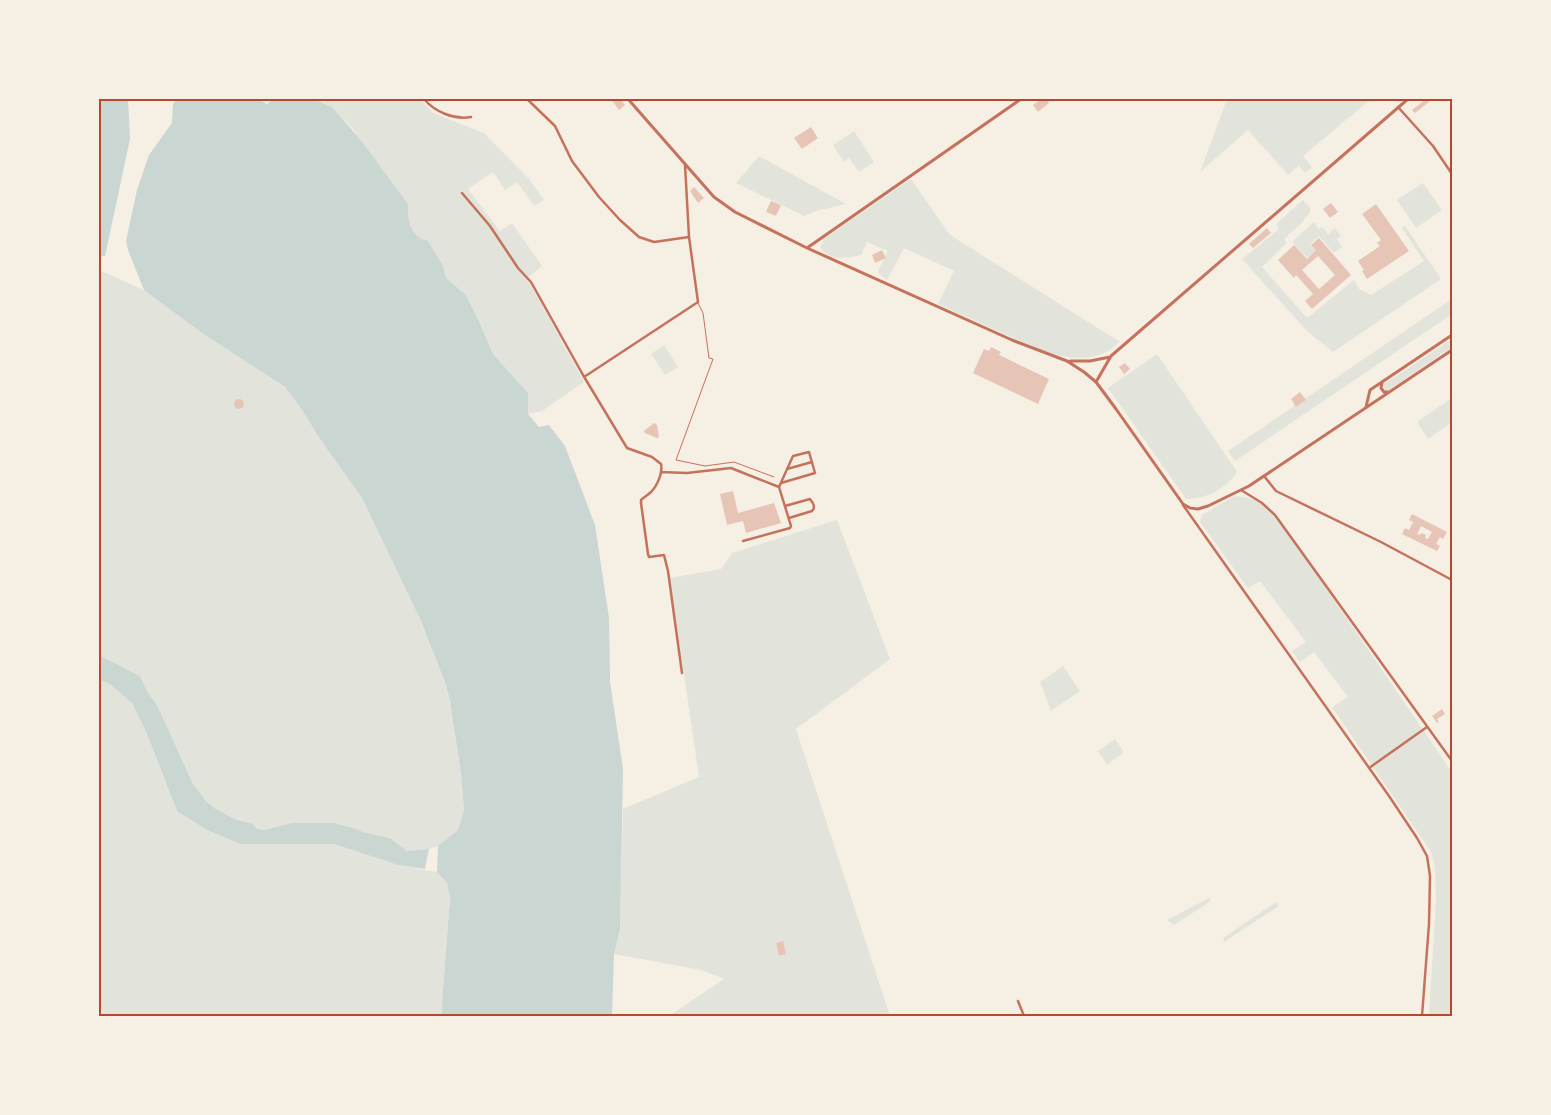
<svg xmlns="http://www.w3.org/2000/svg" width="1551" height="1115" viewBox="0 0 1551 1115" font-family="'PT Serif',serif">
	<style>
		.green { fill: #e2e4dc }
		.water { fill: #c9d6d2 }
		.building { fill: #e6c5b7; fill-rule: evenodd }
		.lines { fill: none; stroke-linecap: round; stroke-linejoin: round }
		.service { stroke: #c5725c; stroke-width: 1 }
		.minor { stroke: #c5725c; stroke-width: 2.5 }
		.tertiary { stroke: #c5725c; stroke-width: 3 }
		.neatline { fill: none; stroke: #b5482f; stroke-width: 2 }
	</style>
	<rect width="100%" height="100%" fill="#f6efe4"/>
	<!-- green -->
	<path class="green" d="M 313,99 L 420,99 L 433,113 L 484,133 L 528,178 L 544,200 L 534,206 L 517,182 L 505,190 L 493,172 L 468,189 L 500,231 L 512,223 L 542,266 L 527,278 L 584,382 L 542,411 L 528,414 L 528,393 L 493,354 L 478,319 L 466,295 L 446,278 L 443,266 L 421,240 L 414,236 L 407,214 L 407,204 L 353,129 L 332,107 Z
		M 1227,99 L 1342,99 L 1344,101 L 1347,99 L 1371,99 L 1303,156 L 1312,167 L 1305,173 L 1299,165 L 1288,175 L 1248,130 L 1200,172 Z
		M 854,131 L 874,162 L 859,172 L 849,158 L 844,162 L 833,145 Z
		M 759,156 L 846,204 L 816,211 L 804,216 L 736,183 Z
		M 911,179 L 950,235 L 1120,342 C 1115,346 1109,351 1104,353 C 1084,363 1057,356 1037,349 L 938,304 L 954,271 L 904,248 L 887,280 L 880,275 L 878,271 L 888,251 L 867,242 L 861,255 C 848,258 829,262 820,247 L 825,238 Z
		M 1423,183 L 1442,210 L 1416,228 L 1397,200 Z
		M 1303,200 L 1310,207 L 1310,213 L 1304,218 L 1304,221 L 1284,239 L 1287,243 L 1262,267 L 1307,318 L 1354,280 L 1359,289 L 1371,295 L 1424,261 L 1402,228 L 1405,226 L 1441,279 L 1333,352 L 1307,331 L 1242,259 L 1279,229 L 1276,224 Z
		M 1314,222 L 1319,229 L 1322,227 L 1328,234 L 1335,228 L 1341,236 L 1337,239 L 1342,247 L 1334,253 L 1319,236 L 1310,244 L 1316,250 L 1307,258 L 1292,242 Z
		M 99,270 L 144,290 L 202,333 L 285,387 L 302,410 L 320,439 L 362,498 L 421,621 L 446,685 L 454,719 L 454,728 L 461,774 L 464,810 L 458,830 L 438,846 L 429,849 L 407,851 L 390,838 L 363,832 L 357,829 L 334,823 L 291,823 L 265,830 L 257,829 L 253,824 L 235,819 L 214,808 L 206,801 L 193,784 L 157,705 L 148,693 L 140,676 L 99,655 Z
		M 1452,299 L 1452,314 L 1235,461 L 1228,451 Z
		M 1452,339 L 1452,347 L 1387,391 L 1385,391 L 1383,385 Z
		M 664,345 L 678,367 L 665,375 L 651,354 Z
		M 1157,354 L 1237,472 C 1226,489 1206,499 1186,499 L 1108,388 Z
		M 1452,398 L 1452,422 L 1428,439 L 1417,422 Z
		M 1234,496 C 1258,498 1264,505 1280,521 L 1452,772 L 1452,1016 L 1429,1016 L 1436,899 L 1435,868 L 1431,852 L 1332,707 L 1348,697 L 1314,652 L 1300,662 L 1292,651 L 1306,642 L 1260,581 L 1248,588 L 1200,522 L 1202,515 Z
		M 837,520 L 890,659 L 796,729 L 890,1016 L 669,1016 L 724,979 L 702,970 L 614,954 L 620,929 L 623,809 L 699,777 L 670,578 L 721,569 L 732,553 Z
		M 1063,666 L 1080,691 L 1051,711 L 1040,682 Z
		M 99,680 L 110,684 L 132,703 L 147,734 L 177,811 L 292,843 L 334,844 L 398,865 L 437,872 L 447,883 L 450,898 L 441,1016 L 99,1016 Z
		M 1115,739 L 1124,752 L 1107,765 L 1098,751 Z
		M 1209,898 L 1211,901 L 1174,925 L 1167,920 Z
		M 1276,902 L 1279,906 L 1224,942 L 1223,938 Z"/>
	<!-- water -->
	<path class="water" d="M 99,99 L 128,99 L 130,139 L 105,256 L 99,256 Z
		M 177,99 L 257,99 L 267,104 L 274,99 L 313,99 L 332,107 L 360,139 L 408,204 C 407,220 411,238 428,241 L 443,266 L 446,278 L 466,295 L 478,319 L 493,354 L 528,393 L 528,414 L 539,427 L 549,425 L 565,446 L 595,525 L 609,618 L 610,682 L 623,769 L 620,929 L 614,954 L 612,1016 L 441,1016 L 450,898 L 447,883 L 437,872 L 438,846 L 458,830 L 464,810 L 461,774 L 450,701 L 446,685 L 421,621 L 362,498 L 320,439 L 302,410 L 285,387 L 202,333 L 144,290 L 128,250 L 126,241 L 137,190 L 149,155 L 172,123 L 173,104 Z
		M 99,655 L 140,676 L 148,693 L 157,705 L 193,784 L 206,801 L 214,808 L 235,819 L 253,824 L 257,829 L 265,830 L 291,823 L 334,823 L 357,829 L 363,832 L 390,838 L 407,851 L 429,849 L 425,869 L 398,865 L 334,844 L 241,844 L 207,830 L 177,811 L 147,734 L 132,703 L 110,684 L 99,680 Z"/>
	<!-- building -->
	<path class="building" d="M 611,99 L 620,99 L 625,105 L 619,110 Z
		M 1041,99 L 1046,99 L 1049,103 L 1038,112 L 1033,105 Z
		M 1426,99 L 1429,102 L 1415,113 L 1412,110 Z
		M 811,127 L 818,138 L 802,149 L 794,138 Z
		M 694,187 L 704,198 L 698,203 L 690,191 Z
		M 771,201 L 781,205 L 776,216 L 766,212 Z
		M 1331,203 L 1338,212 L 1330,218 L 1323,209 Z
		M 1376,204 L 1409,251 L 1367,279 L 1362,271 L 1364,270 L 1358,261 L 1380,246 L 1377,243 L 1381,240 L 1362,214 Z
		M 1267,228 L 1271,233 L 1253,248 L 1249,244 Z
		M 1319,238 L 1351,275 L 1312,309 L 1305,301 L 1313,294 L 1296,275 L 1294,278 L 1278,260 L 1294,245 L 1307,259 L 1316,250 L 1311,245 ZM 1318,256 L 1335,275 L 1319,289 L 1302,270 Z
		M 882,250 L 886,258 L 875,263 L 872,255 Z
		M 991,347 L 1001,352 L 999,355 L 1049,379 L 1038,404 L 973,373 L 984,349 L 989,351 Z
		M 1125,363 L 1130,369 L 1124,374 L 1119,367 Z
		M 1300,392 L 1306,400 L 1296,407 L 1291,399 Z
		M234 404a5 5 0 1 1 10 0a5 5 0 1 1-10 0Z
		M 654,423 L 657,425 L 659,437 L 657,438 L 645,433 L 644,431 Z
		M 733,491 L 738,513 L 774,503 L 781,523 L 746,533 L 743,521 L 727,525 L 720,494 Z
		M 1412,514 L 1447,532 L 1443,539 L 1440,537 L 1436,544 L 1440,546 L 1437,551 L 1402,534 L 1405,528 L 1409,530 L 1413,522 L 1409,520 ZM 1421,526 L 1432,532 L 1428,539 L 1425,538 L 1426,535 L 1421,533 L 1420,535 L 1417,534 Z
		M 1442,709 L 1445,714 L 1437,719 L 1439,722 L 1437,723 L 1432,716 Z
		M 783,941 L 786,954 L 779,956 L 776,943 Z"/>
	<g class="lines">
		<!-- service -->
		<path class="service" d="M 698,303 L 703,313 L 709,358 L 713,359 L 676,460 L 705,466 L 734,462 L 774,477"/>
		<!-- minor -->
		<path class="minor" d="M 424,99 C 435,112 454,120 471,117
			M 527,99 L 555,126 L 572,161 L 599,197 L 620,220 L 639,237 L 654,242 L 689,237
			M 1398,107 L 1433,146 L 1452,174
			M 462,193 L 490,226 L 518,268 L 531,282 L 583,375 L 627,448 L 652,457 L 661,464 C 663,473 657,486 651,492 C 648,495 644,497 641,500 L 641,503 L 648,554 L 649,557 L 664,555 L 668,571 L 682,673
			M 584,377 L 698,302 L 689,237 L 685,165
			M 787,469 L 812,462
			M 661,472 L 687,473 L 731,468 L 779,487 L 793,456 L 809,452 L 815,473 L 781,483
			M 1264,476 L 1276,491 L 1381,542 L 1452,580
			M 1241,490 L 1262,503 L 1275,515 L 1452,761
			M 1183,505 L 1389,796 L 1417,838 L 1427,856 L 1430,876 L 1429,924 L 1422,1016
			M 785,506 L 810,499 C 813,503 816,507 812,511 L 789,518
			M 743,541 L 790,528 L 791,526 L 779,487
			M 1369,768 L 1427,727
			M 1018,1001 L 1024,1016"/>
		<!-- tertiary -->
		<path class="tertiary" d="M 628,99 L 714,197 L 735,212 L 807,248 L 1012,340 L 1067,361 L 1084,372 L 1096,382 L 1116,409 L 1183,504 L 1190,508 L 1198,509 L 1208,506 L 1249,486 L 1452,350
			M 807,248 L 1021,99
			M 1070,361 L 1090,361 L 1110,357
			M 1096,382 L 1111,356 L 1408,99
			M 1382,383 L 1381,388 L 1384,392 L 1388,392
			M 1366,407 L 1370,390 L 1452,335"/>
	</g>
	<!-- border -->
	<rect width="1551" height="1115" fill="none" stroke="#f6efe4" stroke-width="200"/>
	<rect x="100" y="100" width="1351" height="915" class="neatline"/>
</svg>
